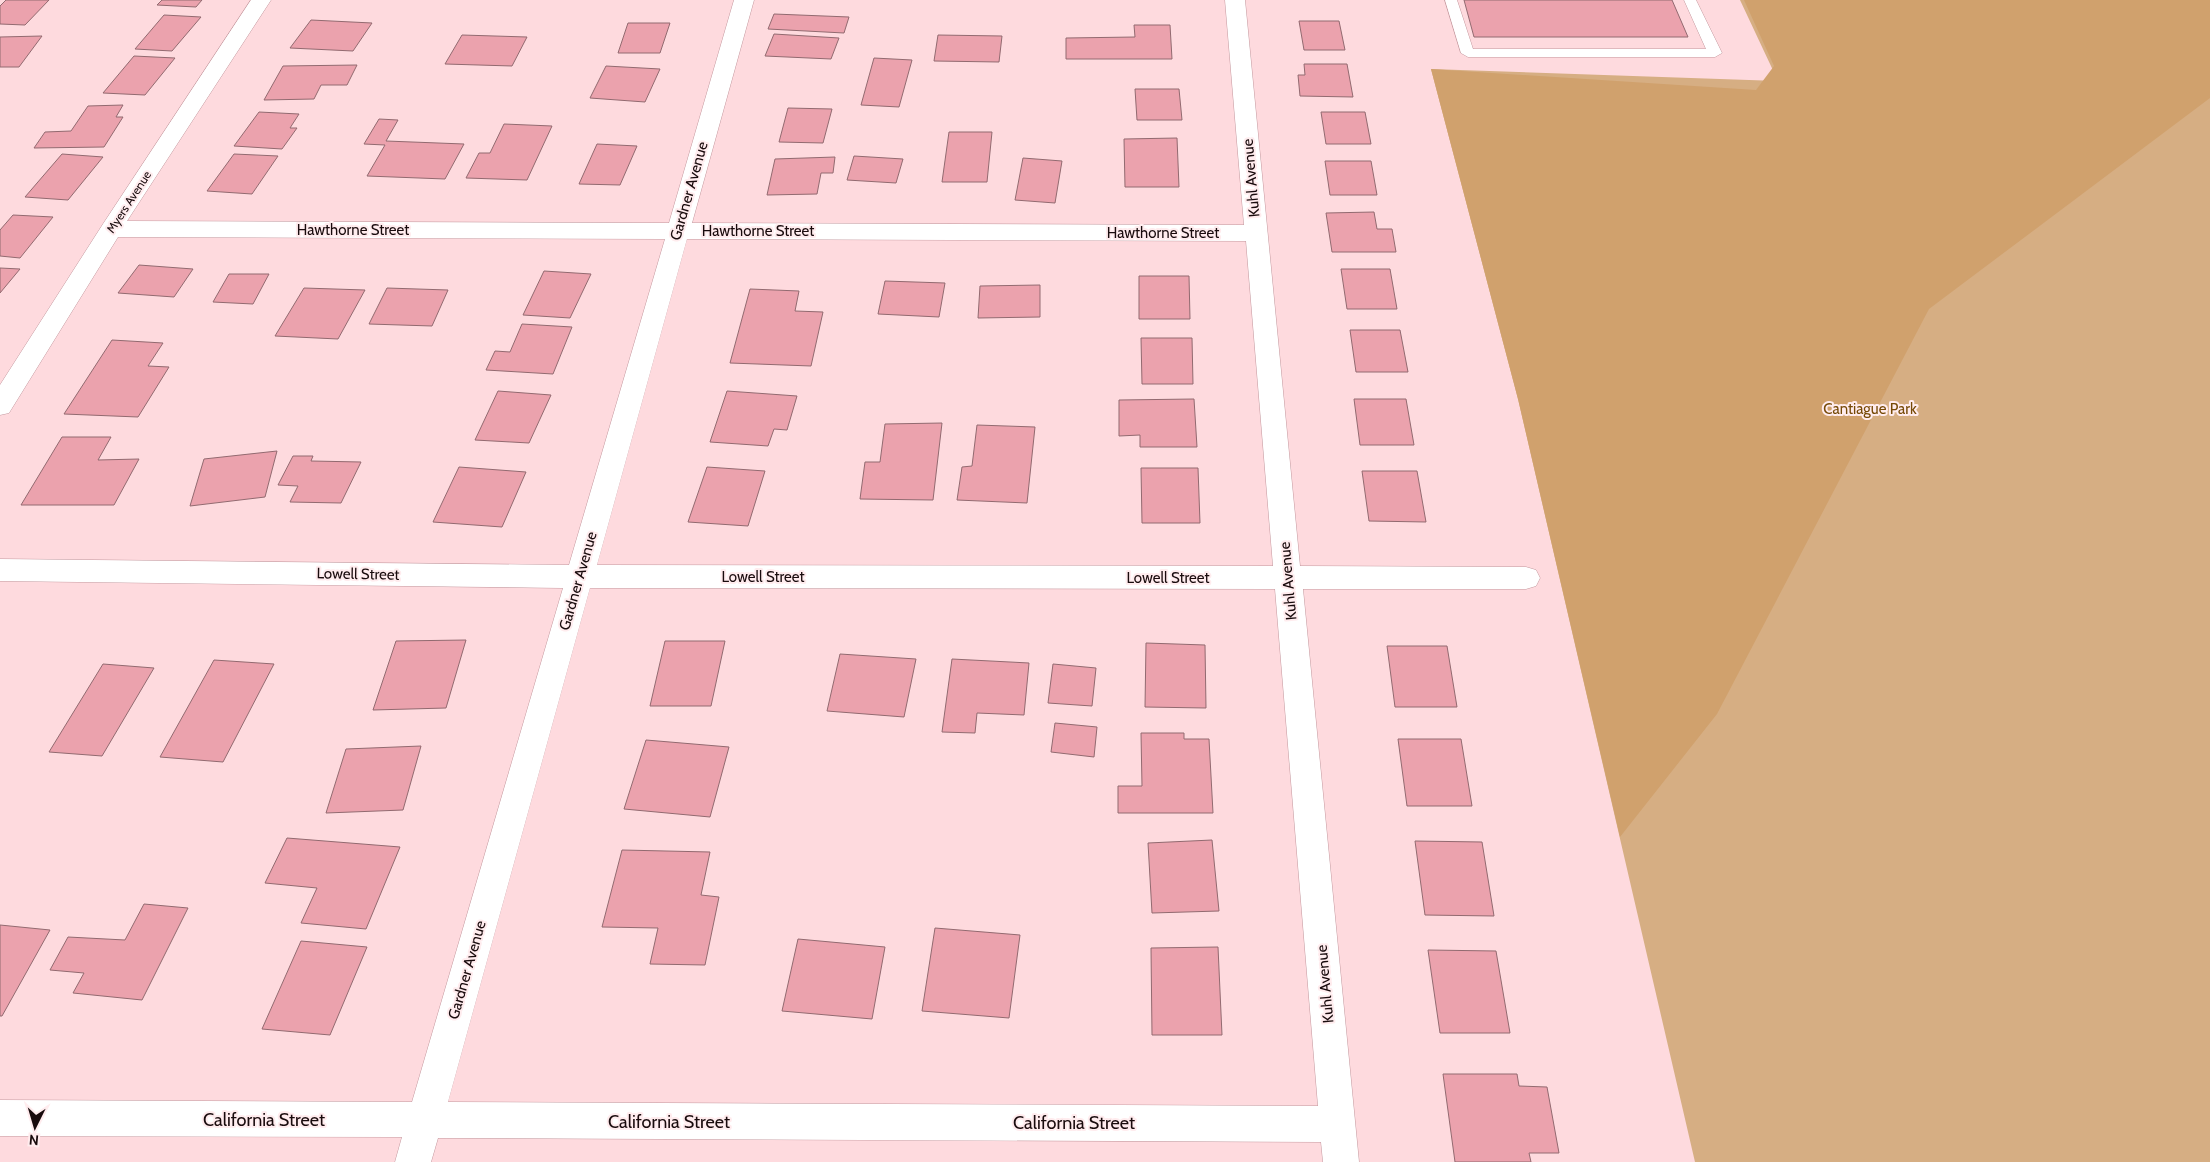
<svg xmlns="http://www.w3.org/2000/svg" width="2210" height="1162" viewBox="0 0 2210 1162" font-family="Cabin,sans-serif">
	<style>
		.green { fill: #d6ae83 }
		.forest { fill: #d0a16d }
		.building { fill: #eba2ad; stroke: #926a70 }
		.lines { fill: none; stroke-linecap: round; stroke-linejoin: round }
		.lane-casing { stroke: #c3989e; stroke-width: 1 }
		.street-casing { stroke: #c3989e; stroke-width: 1 }
		.lane { fill: #fff; fill-rule: evenodd }
		.street { fill: #fff; fill-rule: evenodd }
		.labels { text-anchor: middle; stroke-width: 4; stroke-linejoin: round; paint-order: stroke }
		.far-street-label { font-size: 12px; fill: #190b0d; stroke: #ffecee }
		.street-label { font-size: 15px; fill: #190b0d; stroke: #ffecee }
		.park-label { font-size: 15px; fill: #764906; stroke: #ffecee }
		.near-street-label { font-size: 18px; fill: #190b0d; stroke: #ffecee }
	</style>
	<rect width="100%" height="100%" fill="#fedade"/>
	<!-- green -->
	<path class="green" d="M 1740,0 L 2210,0 L 2210,1162 L 1695,1162 L 1518,399 L 1431,69 L 1778,81 Z"/>
	<!-- forest -->
	<path class="forest" d="M 1744,0 L 2210,0 L 2210,98 L 1929,309 L 1717,714 L 1620,837 L 1518,399 L 1431,69 L 1756,90 L 1774,66 Z"/>
	<!-- building -->
	<path class="building" d="M 6,0 L 49,0 L 25,25 L 0,24 L 0,6 Z
		M 162,0 L 202,0 L 196,7 L 157,5 Z
		M 1464,0 L 1672,0 L 1688,37 L 1474,37 Z
		M 774,14 L 849,17 L 844,33 L 768,29 Z
		M 164,15 L 201,17 L 172,51 L 135,49 Z
		M 311,20 L 372,23 L 353,51 L 290,48 Z
		M 1299,21 L 1339,21 L 1345,50 L 1304,50 Z
		M 628,23 L 670,23 L 660,53 L 618,53 Z
		M 1134,25 L 1170,25 L 1172,59 L 1066,59 L 1066,38 L 1135,37 Z
		M 774,34 L 839,38 L 831,59 L 765,56 Z
		M 462,35 L 527,37 L 512,66 L 445,64 Z
		M 938,35 L 1002,36 L 999,62 L 934,61 Z
		M 42,36 L 19,67 L 0,67 L 0,37 Z
		M 134,56 L 175,58 L 145,95 L 103,93 Z
		M 874,58 L 912,60 L 899,107 L 861,105 Z
		M 1304,64 L 1347,64 L 1353,97 L 1300,96 L 1298,75 L 1305,75 Z
		M 357,65 L 347,85 L 321,85 L 314,99 L 264,100 L 283,66 Z
		M 606,66 L 660,69 L 645,102 L 590,98 Z
		M 1135,89 L 1179,89 L 1182,120 L 1137,120 Z
		M 123,105 L 116,117 L 123,117 L 104,147 L 34,148 L 45,132 L 71,131 L 88,106 Z
		M 788,108 L 832,109 L 823,143 L 779,142 Z
		M 259,112 L 299,114 L 290,128 L 297,128 L 282,149 L 234,146 Z
		M 1321,112 L 1365,112 L 1371,144 L 1326,144 Z
		M 379,119 L 398,120 L 386,141 L 464,144 L 445,179 L 367,176 L 385,145 L 364,144 Z
		M 504,124 L 552,126 L 527,180 L 466,178 L 479,153 L 490,153 Z
		M 949,132 L 992,132 L 987,182 L 942,182 Z
		M 1177,138 L 1179,187 L 1125,187 L 1124,139 Z
		M 597,144 L 637,146 L 620,185 L 579,184 Z
		M 62,154 L 103,157 L 68,200 L 25,197 Z
		M 234,154 L 278,156 L 252,194 L 207,191 Z
		M 854,156 L 903,159 L 896,183 L 847,180 Z
		M 835,157 L 833,173 L 821,173 L 817,194 L 767,195 L 775,159 Z
		M 1023,158 L 1062,161 L 1055,203 L 1015,200 Z
		M 1325,161 L 1371,161 L 1377,195 L 1330,195 Z
		M 1374,212 L 1377,229 L 1392,229 L 1396,252 L 1332,252 L 1326,213 Z
		M 13,215 L 53,217 L 20,258 L 0,256 L 0,230 Z
		M 139,265 L 193,269 L 174,297 L 118,293 Z
		M 0,268 L 20,269 L 0,293 Z
		M 1341,269 L 1390,269 L 1397,309 L 1347,309 Z
		M 544,271 L 591,274 L 570,318 L 523,315 Z
		M 229,274 L 269,274 L 253,304 L 213,302 Z
		M 1139,276 L 1189,276 L 1190,319 L 1139,319 Z
		M 885,281 L 945,283 L 939,317 L 878,314 Z
		M 1040,285 L 1040,317 L 978,318 L 980,286 Z
		M 304,288 L 365,290 L 338,339 L 275,336 Z
		M 387,288 L 448,290 L 432,326 L 369,324 Z
		M 750,289 L 799,291 L 795,311 L 823,312 L 811,366 L 730,363 Z
		M 522,324 L 572,327 L 553,374 L 486,370 L 495,351 L 510,352 Z
		M 1350,330 L 1400,330 L 1408,372 L 1356,372 Z
		M 1141,338 L 1192,338 L 1193,384 L 1142,384 Z
		M 112,340 L 163,343 L 148,366 L 169,367 L 138,417 L 64,414 Z
		M 498,391 L 551,395 L 529,443 L 475,440 Z
		M 727,391 L 797,396 L 787,430 L 774,429 L 768,446 L 710,442 Z
		M 1194,399 L 1197,447 L 1140,447 L 1140,435 L 1119,436 L 1119,400 Z
		M 1354,399 L 1406,399 L 1414,445 L 1360,445 Z
		M 942,423 L 933,500 L 860,499 L 865,462 L 880,462 L 885,424 Z
		M 977,425 L 1035,427 L 1027,503 L 957,500 L 962,467 L 972,466 Z
		M 62,437 L 111,437 L 98,460 L 139,459 L 114,505 L 21,505 Z
		M 277,451 L 265,497 L 190,506 L 204,459 Z
		M 293,456 L 313,456 L 311,461 L 361,462 L 341,503 L 290,502 L 298,486 L 278,485 Z
		M 459,467 L 526,472 L 502,527 L 433,522 Z
		M 707,467 L 765,471 L 748,526 L 688,522 Z
		M 1141,468 L 1198,468 L 1200,523 L 1142,523 Z
		M 1362,471 L 1417,471 L 1426,522 L 1369,521 Z
		M 466,640 L 446,708 L 373,710 L 396,641 Z
		M 665,641 L 725,641 L 711,706 L 650,706 Z
		M 1146,643 L 1205,645 L 1206,708 L 1145,707 Z
		M 1387,646 L 1447,646 L 1457,707 L 1395,707 Z
		M 840,654 L 916,659 L 904,717 L 827,711 Z
		M 952,659 L 1029,663 L 1024,715 L 977,713 L 975,733 L 942,732 Z
		M 214,660 L 274,664 L 223,762 L 160,757 Z
		M 103,664 L 154,668 L 102,756 L 49,752 Z
		M 1053,664 L 1096,668 L 1092,706 L 1048,703 Z
		M 1055,723 L 1097,727 L 1094,757 L 1051,752 Z
		M 1141,733 L 1184,733 L 1184,739 L 1209,739 L 1213,813 L 1118,813 L 1118,786 L 1142,786 Z
		M 1398,739 L 1461,739 L 1472,806 L 1407,806 Z
		M 646,740 L 729,747 L 710,817 L 624,809 Z
		M 421,746 L 403,810 L 326,813 L 346,749 Z
		M 287,838 L 400,847 L 366,929 L 301,923 L 317,888 L 265,883 Z
		M 1212,840 L 1219,911 L 1152,913 L 1148,843 Z
		M 1415,841 L 1482,842 L 1494,916 L 1425,915 Z
		M 622,850 L 710,852 L 701,895 L 719,897 L 705,965 L 650,964 L 658,928 L 602,927 Z
		M 144,904 L 188,908 L 142,1000 L 73,993 L 84,973 L 50,970 L 68,937 L 125,940 Z
		M 0,925 L 50,930 L 2,1016 L 0,1016 Z
		M 935,928 L 1020,935 L 1009,1018 L 922,1011 Z
		M 798,939 L 885,947 L 872,1019 L 782,1011 Z
		M 301,941 L 367,947 L 330,1035 L 262,1029 Z
		M 1218,947 L 1222,1035 L 1152,1035 L 1151,948 Z
		M 1428,950 L 1496,951 L 1510,1033 L 1440,1033 Z
		M 1443,1074 L 1517,1074 L 1519,1086 L 1547,1087 L 1559,1153 L 1529,1153 L 1531,1162 L 1455,1162 Z"/>
	<g class="lines">
		<!-- lane casing -->
		<g class="lane-casing">
			<path id="lane" d="M 1445,0 L 1457,0 L 1473,49 L 1706,49 L 1684,0 L 1696,0 L 1722,53 L 1715,57 L 1468,57 L 1461,53 Z"/>
		</g>
		<!-- street casing -->
		<g class="street-casing">
			<path id="street" d="M 251,0 L 271,0 L 127,221 L 669,223 L 734,0 L 754,0 L 692,223 L 1244,225 L 1225,0 L 1245,0 L 1300,566 L 1526,567 L 1536,570 L 1540,578 L 1536,586 L 1526,589 L 1303,589 L 1359,1162 L 1323,1162 L 1321,1142 L 438,1138 L 431,1162 L 395,1162 L 402,1137 L 0,1136 L 0,1100 L 412,1102 L 563,588 L 0,581 L 0,559 L 569,565 L 665,239 L 118,237 L 9,413 L 0,415 L 0,385 L 103,224 ZM 687,239 L 1246,241 L 1273,566 L 597,565 ZM 590,588 L 1275,589 L 1318,1106 L 448,1102 Z"/>
		</g>
		<!-- lane -->
		<use href="#lane" class="lane"/>
		<!-- street -->
		<use href="#street" class="street"/>
	</g>
	<g class="labels">
		<!-- far-street labels -->
		<g class="far-street-label">
			<text transform="translate(129 202) rotate(-57)" y="4">Myers Avenue</text>
		</g>
		<!-- street labels -->
		<g class="street-label">
			<text transform="translate(1251 178) rotate(-95)" y="5">Kuhl Avenue</text>
			<text transform="translate(689 191) rotate(-74)" y="5">Gardner Avenue</text>
			<text x="353" y="235">Hawthorne Street</text>
			<text x="758" y="236">Hawthorne Street</text>
			<text x="1163" y="238">Hawthorne Street</text>
			<text transform="translate(358 574) rotate(1)" y="5">Lowell Street</text>
			<text x="763" y="582">Lowell Street</text>
			<text x="1168" y="583">Lowell Street</text>
			<text transform="translate(578 581) rotate(-74)" y="5">Gardner Avenue</text>
			<text transform="translate(1288 581) rotate(-95)" y="5">Kuhl Avenue</text>
			<text transform="translate(467 970) rotate(-74)" y="5">Gardner Avenue</text>
			<text transform="translate(1325 984) rotate(-95)" y="5">Kuhl Avenue</text>
		</g>
		<!-- park labels -->
		<g class="park-label">
			<text x="1870" y="414">Cantiague Park</text>
		</g>
		<!-- near-street labels -->
		<g class="near-street-label">
			<text x="264" y="1126">California Street</text>
			<text x="669" y="1128">California Street</text>
			<text x="1074" y="1129">California Street</text>
		</g>
	</g>
	<!-- north arrow -->
	<g transform="translate(35 1127) rotate(185)" stroke="#ffecee" stroke-width="4" paint-order="stroke">
	<path d="M0-4L9 19L0 12L-9 19Z" fill="#190b0d"/>
	<text y="-8" font-size="14" font-weight="bold" text-anchor="middle" fill="#190b0d">N</text>
	</g>
</svg>
